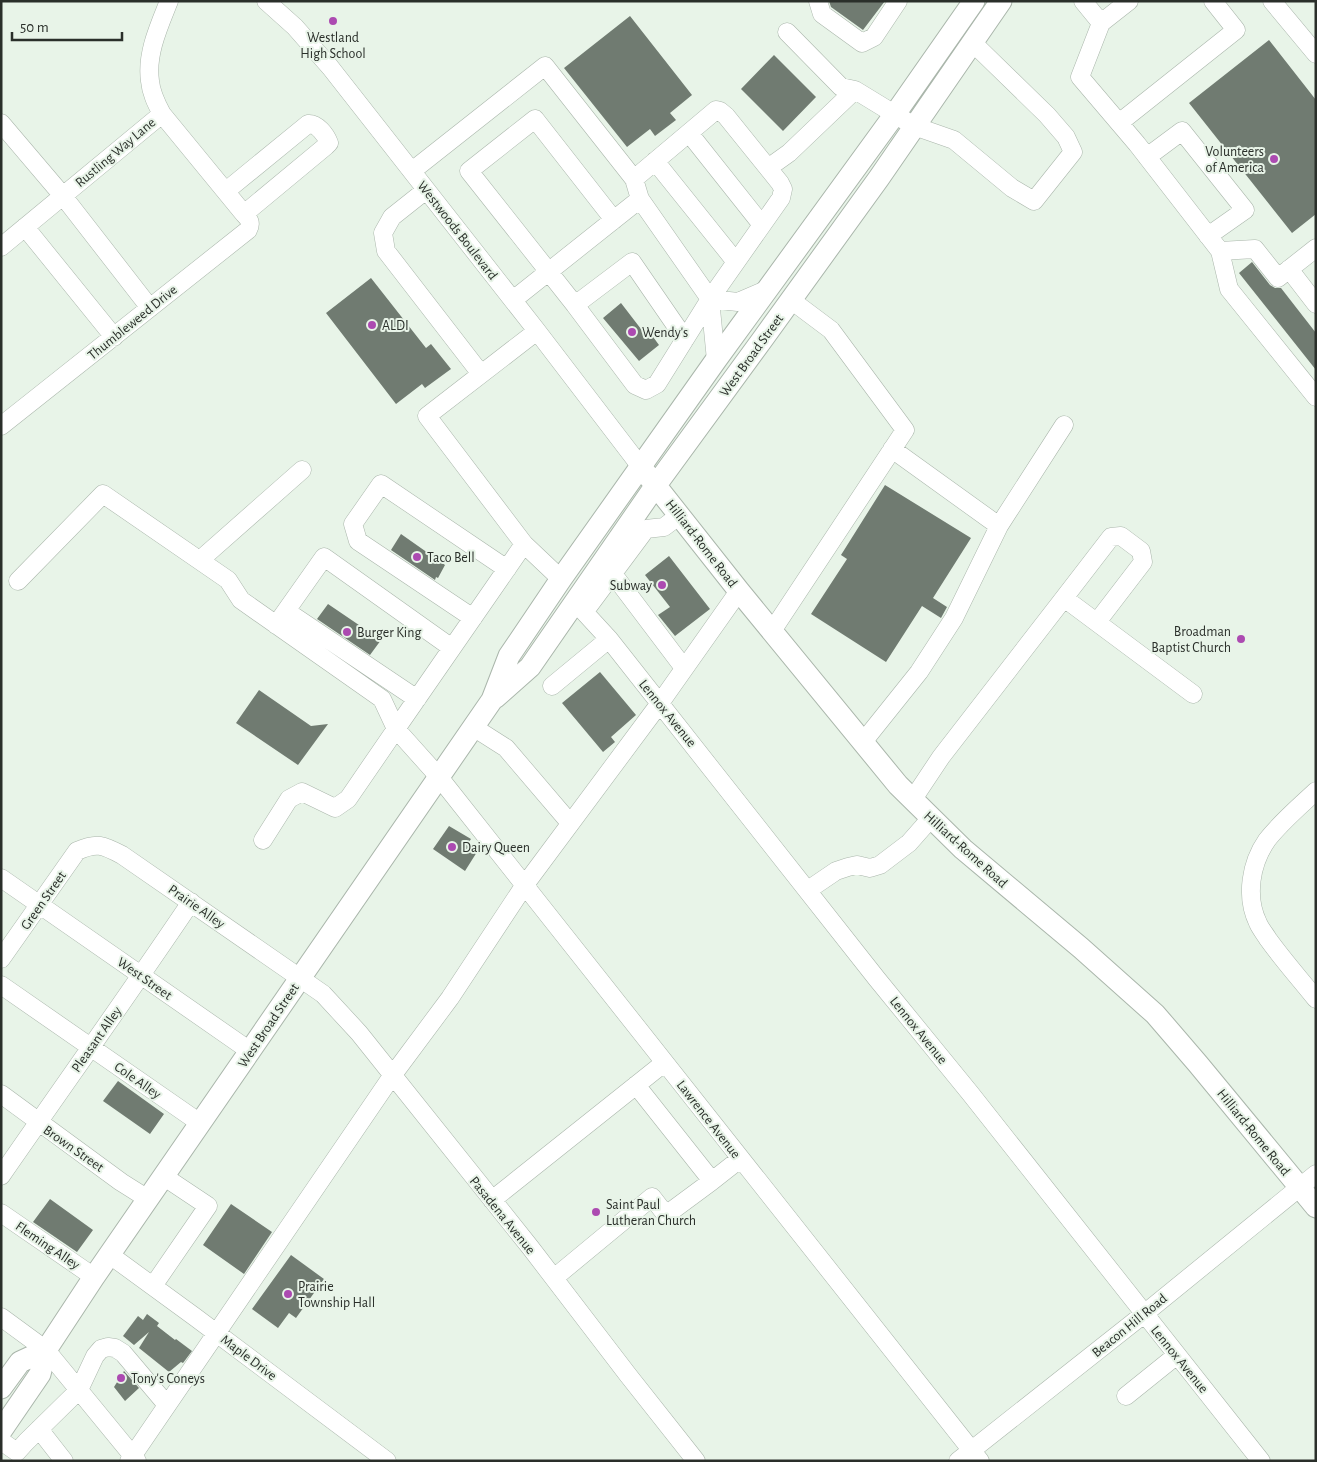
<svg xmlns="http://www.w3.org/2000/svg" width="1317" height="1462" viewBox="0 0 1317 1462" font-family="'Alegreya Sans',sans-serif">
	<style>
		.building { fill: #707b71 }
		.lines { fill: none; stroke-linecap: round; stroke-linejoin: round }
		.minor-casing { stroke: #aab6ab; stroke-width: 19 }
		.major-casing { stroke: #aab6ab; stroke-width: 23 }
		.minor { stroke: #fff; stroke-width: 18 }
		.major { stroke: #fff; stroke-width: 21 }
		.poi-dot { fill: #ac4ab1; stroke: #e8f4e8; stroke-width: 2 }
		.labels { text-anchor: middle; stroke-width: 4; stroke-linejoin: round; paint-order: stroke }
		.poi-label { font-size: 14px; fill: #2a2f2a; stroke: #e8f4e8; text-anchor: start }
		.street-label { font-size: 14px; fill: #2a2f2a; stroke: #e8f4e8 }
	</style>
	<rect width="100%" height="100%" fill="#e8f4e8"/>
	<!-- building -->
	<path class="building" d="M 829,1 L 885,1 L 863,30 L 831,7 Z
		M 630,16 L 692,95 L 670,113 L 676,120 L 655,136 L 650,129 L 627,147 L 564,68 Z
		M 1269,40 L 1316,100 L 1316,214 L 1292,233 L 1189,103 Z
		M 774,55 L 816,97 L 783,131 L 741,89 Z
		M 1252,262 L 1270,285 L 1275,288 L 1281,288 L 1316,333 L 1316,370 L 1239,273 Z
		M 371,278 L 426,348 L 431,344 L 451,369 L 425,388 L 422,384 L 396,404 L 326,313 Z
		M 621,303 L 641,329 L 645,326 L 659,345 L 639,361 L 603,318 Z
		M 885,485 L 971,538 L 933,598 L 947,607 L 941,618 L 922,606 L 886,662 L 811,614 L 847,559 L 841,555 Z
		M 401,534 L 445,565 L 438,578 L 436,577 L 435,580 L 391,550 Z
		M 669,556 L 710,609 L 675,636 L 658,615 L 670,607 L 645,575 Z
		M 328,604 L 381,640 L 370,655 L 317,619 Z
		M 600,672 L 636,715 L 611,737 L 615,742 L 603,752 L 562,703 Z
		M 259,690 L 311,726 L 328,724 L 298,765 L 236,723 Z
		M 449,826 L 471,839 L 467,845 L 477,852 L 465,871 L 433,849 Z
		M 118,1081 L 164,1114 L 150,1134 L 103,1101 Z
		M 50,1199 L 93,1230 L 77,1252 L 33,1222 Z
		M 231,1204 L 272,1232 L 244,1274 L 203,1245 Z
		M 291,1255 L 324,1279 L 296,1318 L 289,1313 L 278,1328 L 252,1309 Z
		M 147,1314 L 159,1323 L 157,1326 L 175,1340 L 176,1339 L 192,1351 L 183,1363 L 181,1362 L 169,1372 L 139,1348 L 149,1332 L 134,1345 L 123,1336 L 138,1316 L 143,1320 Z
		M 124,1371 L 139,1388 L 125,1401 L 114,1387 Z"/>
	<g class="lines">
		<!-- minor casing -->
		<g class="minor-casing">
			<path id="minor" d="M 266,1 L 295,27 L 330,67 L 537,331 L 641,467
				M 818,1 L 822,14 L 862,43 L 874,37 L 898,1
				M 1083,1 L 1101,23 L 1080,77 L 1137,144 L 1220,251 L 1229,289 L 1316,397
				M 1272,1 L 1316,54
				M 1101,23 L 1129,1
				M 787,32 L 841,87 L 855,90 L 914,126 L 954,140 L 1012,188 L 1034,201 L 1073,152 L 1066,137 L 1047,115 L 972,42
				M 1,123 L 63,196 L 150,308
				M 1119,123 L 1236,30 L 1213,1
				M 689,133 L 762,225
				M 1147,157 L 1182,131 L 1245,210 L 1208,236
				M 655,161 L 736,262
				M 768,168 L 789,153 L 855,90
				M 412,171 L 545,66 L 634,179 L 640,199 L 710,299 L 716,360
				M 634,179 L 716,110 L 720,111 L 726,116 L 780,183 L 783,189 L 781,198 L 710,299 L 657,384 L 646,390 L 635,385 L 575,305 L 632,262 L 685,339
				M 426,190 L 392,217 L 383,233 L 386,251 L 481,374
				M 226,191 L 308,124 C 317,123 326,135 329,143 L 326,146 L 244,214
				M 25,227 L 114,337
				M 1,247 L 162,114
				M 1220,251 L 1255,249 L 1278,278 L 1316,248
				M 1289,269 L 1316,304
				M 710,299 L 738,302 L 768,289
				M 513,300 L 640,199
				M 575,305 L 469,171 L 535,119 L 614,220
				M 537,331 L 427,416 L 524,544 L 561,579
				M 1,426 L 248,230 C 252,223 249,219 244,214 L 162,114 C 156,103 151,93 150,81 C 146,54 159,26 169,1
				M 892,449 L 999,526
				M 524,544 L 396,729 L 439,777 L 980,1461
				M 200,560 L 302,470
				M 613,574 L 684,668
				M 18,581 L 103,494 L 228,580 L 241,600 L 382,699 L 396,729 L 348,799 L 335,808 L 302,792 L 289,799 L 263,840
				M 1064,598 L 1111,537 L 1121,536 L 1141,551 L 1143,562 L 1097,622
				M 575,602 L 609,639 L 877,979 L 970,1093 L 1261,1461
				M 286,611 L 417,699
				M 585,611 L 646,529 L 664,527 L 680,515
				M 473,618 L 358,541 L 353,524 L 381,484 L 507,569
				M 276,625 L 324,557 L 452,648
				M 772,631 L 905,430 L 831,330 L 791,300
				M 552,686 L 609,639
				M 473,727 L 506,748 L 570,823
				M 863,742 L 919,672 L 954,618 L 999,526 L 1064,425
				M 1316,791 C 1299,807 1281,822 1267,840 C 1251,863 1245,896 1258,923 C 1260,928 1265,934 1268,939 C 1283,960 1300,979 1316,999
				M 913,799 L 941,757 L 1064,598 L 1193,694
				M 1,878 L 250,1051
				M 808,890 L 836,871 L 848,867 L 857,865 L 870,868 L 880,865 L 909,843 L 931,818
				M 1,959 L 77,851 C 97,842 103,845 122,855 L 323,994 L 359,1033 L 530,1247 L 628,1375 L 696,1461
				M 1,985 L 200,1123
				M 636,1085 L 712,1181 L 740,1159
				M 1,1094 L 121,1182 L 148,1199
				M 1,1176 C 64,1085 129,994 191,902
				M 492,1200 L 664,1063
				M 1,1213 L 94,1277
				M 110,1255 L 195,1317 L 387,1461
				M 554,1278 L 652,1197 L 666,1215 L 712,1181
				M 153,1286 L 208,1206 L 163,1176
				M 1,1317 L 46,1350 L 137,1461
				M 1126,1396 L 1177,1355
				M 39,1429 L 64,1461
				M 1,1441 L 17,1452 L 26,1442 L 79,1390 L 95,1356 L 101,1349 L 108,1347 L 115,1348 L 123,1353 L 167,1405
				M 129,1461 L 392,1076 L 450,998 L 524,886 L 660,703 L 739,591
				M 958,1461 L 1144,1314 L 1316,1174"/>
		</g>
		<!-- major casing -->
		<g class="major-casing">
			<path id="major" d="M 641,467 L 739,591 L 898,785 L 963,849 L 1081,948 L 1155,1014 L 1198,1064 L 1316,1207
				M 495,698 L 530,667 L 656,485 L 762,340 L 879,178 L 1001,1
				M 1,1388 L 20,1362 L 46,1350
				M 1,1431 L 40,1374 L 46,1350 L 94,1277 L 492,700 L 509,656 L 561,579 L 716,360 L 895,114 L 974,1"/>
		</g>
		<!-- minor -->
		<use href="#minor" class="minor"/>
		<!-- major -->
		<use href="#major" class="major"/>
	</g>
	<!-- markers -->
	<g class="poi-dot">
		<circle cx="333" cy="21" r="5"/>
		<circle cx="1274" cy="159" r="5"/>
		<circle cx="372" cy="325" r="5"/>
		<circle cx="632" cy="332" r="5"/>
		<circle cx="417" cy="557" r="5"/>
		<circle cx="662" cy="585" r="5"/>
		<circle cx="347" cy="632" r="5"/>
		<circle cx="1241" cy="639" r="5"/>
		<circle cx="452" cy="847" r="5"/>
		<circle cx="596" cy="1212" r="5"/>
		<circle cx="288" cy="1294" r="5"/>
		<circle cx="121" cy="1378" r="5"/>
	</g>
	<g class="labels">
		<!-- poi labels -->
		<g class="poi-label">
			<text x="333" y="42" text-anchor="middle">Westland<tspan x="333" dy="16">High School</tspan></text>
			<text x="1264" y="156" text-anchor="end">Volunteers<tspan x="1264" dy="16">of America</tspan></text>
			<text x="382" y="330">ALDI</text>
			<text x="642" y="337">Wendy's</text>
			<text x="427" y="562">Taco Bell</text>
			<text x="652" y="590" text-anchor="end">Subway</text>
			<text x="1231" y="636" text-anchor="end">Broadman<tspan x="1231" dy="16">Baptist Church</tspan></text>
			<text x="357" y="637">Burger King</text>
			<text x="462" y="852">Dairy Queen</text>
			<text x="606" y="1209">Saint Paul<tspan x="606" dy="16">Lutheran Church</tspan></text>
			<text x="298" y="1291">Prairie<tspan x="298" dy="16">Township Hall</tspan></text>
			<text x="131" y="1383">Tony's Coneys</text>
		</g>
		<!-- street labels -->
		<g class="street-label">
			<text transform="translate(115 152) rotate(-40)" y="5">Rustling Way Lane</text>
			<text transform="translate(458 230) rotate(52)" y="5">Westwoods Boulevard</text>
			<text transform="translate(132 322) rotate(-39)" y="5">Thumbleweed Drive</text>
			<text transform="translate(751 355) rotate(-54)" y="5">West Broad Street</text>
			<text transform="translate(702 543) rotate(52)" y="5">Hilliard-Rome Road</text>
			<text transform="translate(668 713) rotate(51)" y="5">Lennox Avenue</text>
			<text transform="translate(966 849) rotate(42)" y="5">Hilliard-Rome Road</text>
			<text transform="translate(43 900) rotate(-55)" y="5">Green Street</text>
			<text transform="translate(197 906) rotate(35)" y="5">Prairie Alley</text>
			<text transform="translate(145 978) rotate(35)" y="5">West Street</text>
			<text transform="translate(268 1025) rotate(-56)" y="5">West Broad Street</text>
			<text transform="translate(919 1030) rotate(51)" y="5">Lennox Avenue</text>
			<text transform="translate(96 1039) rotate(-55)" y="5">Pleasant Alley</text>
			<text transform="translate(138 1080) rotate(35)" y="5">Cole Alley</text>
			<text transform="translate(709 1119) rotate(52)" y="5">Lawrence Avenue</text>
			<text transform="translate(1254 1132) rotate(51)" y="5">Hilliard-Rome Road</text>
			<text transform="translate(74 1148) rotate(35)" y="5">Brown Street</text>
			<text transform="translate(503 1215) rotate(51)" y="5">Pasadena Avenue</text>
			<text transform="translate(48 1245) rotate(34)" y="5">Fleming Alley</text>
			<text transform="translate(1129 1325) rotate(-39)" y="5">Beacon Hill Road</text>
			<text transform="translate(249 1357) rotate(37)" y="5">Maple Drive</text>
			<text transform="translate(1180 1359) rotate(51)" y="5">Lennox Avenue</text>
		</g>
	</g>
	<!-- border -->
	<rect width="1317" height="1462" fill="none" stroke="#2a2f2a" stroke-width="5"/>
	<!-- scale -->
	<path d="M12 32v8h110v-8" fill="none" stroke="#2a2f2a" stroke-width="2.5"/>
	<text x="20" y="32" font-size="15" fill="#2a2f2a" stroke="#e8f4e8" stroke-width="4" paint-order="stroke">50 m</text>
</svg>
